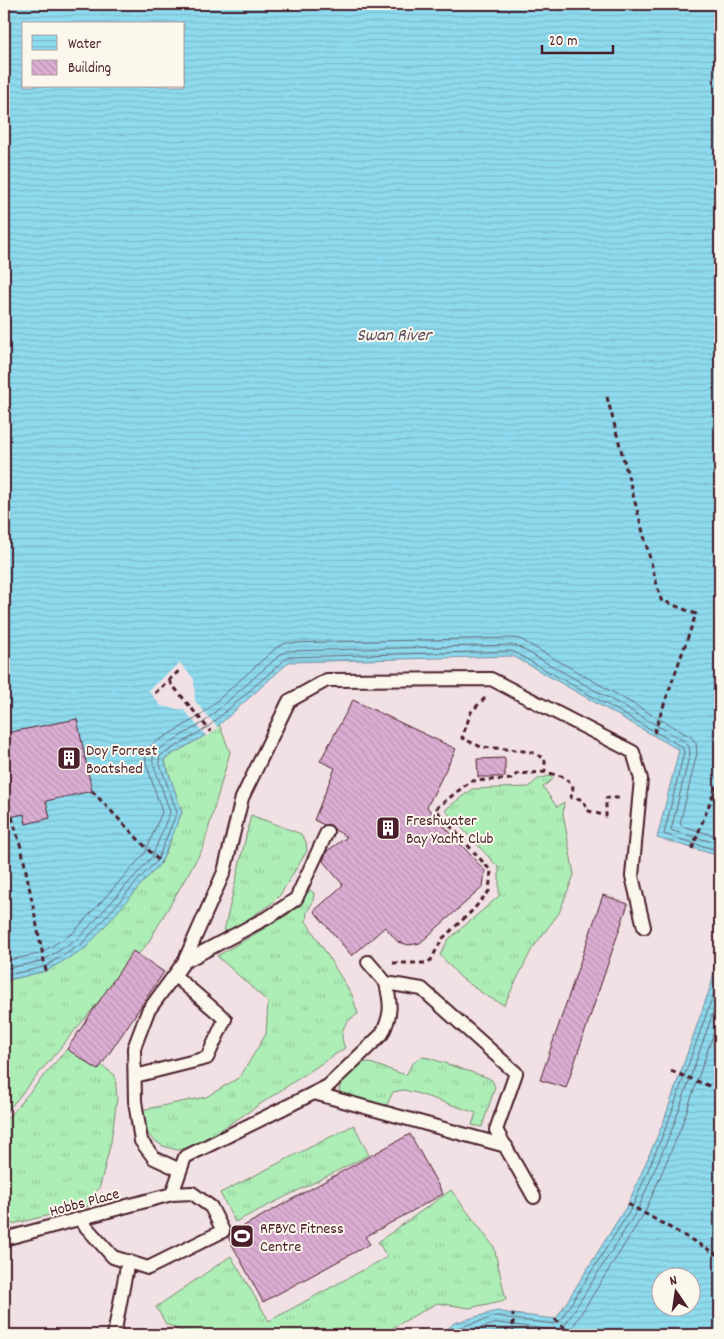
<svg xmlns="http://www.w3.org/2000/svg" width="724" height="1339" viewBox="0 0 724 1339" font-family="Dekko,sans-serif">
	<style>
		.grass { fill: url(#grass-tufts); stroke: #7c8671 }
		.water { fill: url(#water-rules); stroke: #738fa0; fill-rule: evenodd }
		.pier { fill: #f1e1e4 }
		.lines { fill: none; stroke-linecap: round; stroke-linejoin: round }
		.shore { stroke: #656a79; stroke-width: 1 }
		.building { fill: url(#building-back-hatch); stroke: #4a1f2b }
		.lane-casing { stroke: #4a1f2b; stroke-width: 16 }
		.path { stroke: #4a1f2b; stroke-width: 3; stroke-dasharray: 5 4; stroke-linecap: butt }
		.lane { stroke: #fbf7ec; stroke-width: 12 }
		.labels { text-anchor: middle; stroke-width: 4; stroke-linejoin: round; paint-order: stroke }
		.poi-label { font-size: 16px; fill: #4a1f2b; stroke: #fbf7ec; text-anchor: start }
		.street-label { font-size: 16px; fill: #4a1f2b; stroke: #fbf7ec }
		.water-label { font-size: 18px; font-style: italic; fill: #5b4e5c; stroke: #fbf7ec }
	</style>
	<defs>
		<pattern id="grass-tufts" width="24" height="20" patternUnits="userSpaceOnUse" patternTransform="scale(1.25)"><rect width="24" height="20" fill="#adeeb7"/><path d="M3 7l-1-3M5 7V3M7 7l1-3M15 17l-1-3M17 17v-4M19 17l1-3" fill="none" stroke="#96cc9e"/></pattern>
		<pattern id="water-rules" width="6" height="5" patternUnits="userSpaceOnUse" patternTransform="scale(1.25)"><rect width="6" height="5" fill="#8edaee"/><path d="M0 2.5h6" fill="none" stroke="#7cbbcc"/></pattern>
		<pattern id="building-back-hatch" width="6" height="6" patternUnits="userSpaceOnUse" patternTransform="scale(1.25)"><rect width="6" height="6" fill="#daaed2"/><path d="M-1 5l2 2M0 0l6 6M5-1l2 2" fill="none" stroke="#bd95b4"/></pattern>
	</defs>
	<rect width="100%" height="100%" fill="#f1e1e4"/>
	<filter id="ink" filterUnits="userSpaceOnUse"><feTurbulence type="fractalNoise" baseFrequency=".02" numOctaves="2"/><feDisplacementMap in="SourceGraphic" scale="10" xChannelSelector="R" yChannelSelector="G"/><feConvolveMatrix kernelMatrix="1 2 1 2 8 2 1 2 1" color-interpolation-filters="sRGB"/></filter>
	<g filter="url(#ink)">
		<!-- grass -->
		<path class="grass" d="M 219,724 L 230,752 L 203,848 L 148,943 L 4,1115 L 4,981 L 46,971 L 145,880 L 161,863 L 182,812 L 164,759 L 211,732 Z
			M 549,776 L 554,778 L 543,787 L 557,807 L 564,802 L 563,813 L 574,875 L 559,913 L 532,949 L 504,1005 L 485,995 L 460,977 L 440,955 L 448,940 L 499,896 L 499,868 L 445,810 L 472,789 L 529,787 L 538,779 Z
			M 251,815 L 301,834 L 306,842 L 307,851 L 280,895 L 271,904 L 223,935 Z
			M 310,890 L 314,893 L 313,902 L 307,912 L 306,921 L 352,995 L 358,1014 C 344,1022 338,1032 345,1048 L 195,1147 L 177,1150 L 163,1146 L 152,1139 L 144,1128 L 141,1110 L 206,1097 L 240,1077 L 266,1034 L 268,1002 L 217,956 L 289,914 Z
			M 67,1049 L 98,1070 L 101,1065 L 115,1075 L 117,1098 L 111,1142 L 100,1186 L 88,1206 L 4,1226 L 4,1122 Z
			M 423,1057 L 429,1058 L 486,1077 L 492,1080 L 495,1087 L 482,1127 L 472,1125 L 476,1113 L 416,1093 L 404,1090 L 393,1092 L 386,1107 L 339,1092 L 341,1080 L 358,1064 L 367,1062 L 406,1075 C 411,1066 413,1060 423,1057 Z
			M 354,1125 L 369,1155 L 235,1222 L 220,1193 Z
			M 451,1190 L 494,1247 L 506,1300 L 469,1308 L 437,1303 L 380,1335 L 190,1335 L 166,1324 L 156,1307 L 231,1256 L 269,1321 L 387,1257 L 378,1242 Z"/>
		<!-- water -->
		<path class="water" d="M 4,4 L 720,4 L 720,856 L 657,838 L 679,750 L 513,656 L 289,662 L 211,732 L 164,759 L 182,812 L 161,863 L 145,880 L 86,948 L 46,971 L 4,981 ZM 24,24 L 184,24 L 184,86 L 24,86 Z
			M 720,934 L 720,1335 L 441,1335 L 454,1323 L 497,1311 L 513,1314 L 556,1319 L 628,1204 L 663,1123 L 712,982 ZM 662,1276 L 692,1276 L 692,1306 L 662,1306 Z"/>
		<!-- pier -->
		<path class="pier" d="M 180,663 L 194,679 L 195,701 L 218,728 L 207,737 L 184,710 L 161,706 L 148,690 Z"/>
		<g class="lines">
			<!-- shore -->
			<path class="shore" d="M 4,961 L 39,954 L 73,933 L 145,853 L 162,812 L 146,763 C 145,755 147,748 154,743 L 200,716 L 276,648 L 286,643 L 512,638 L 520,639 L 691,737 L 696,743 L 697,753 L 680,824 L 682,826 L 720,837
				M 4,969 L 42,961 L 78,939 L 152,857 L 170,812 L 153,763 C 152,757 154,753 159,749 L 204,722 L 281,654 L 287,651 L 512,645 L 517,646 L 686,742 L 689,747 L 690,753 L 671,830 L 673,831 L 720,844
				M 4,976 L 44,967 L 82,944 L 141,877 L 157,861 L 177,812 L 159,762 L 160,756 L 208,727 L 288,657 L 512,651 L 682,747 L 684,752 L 664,834 L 666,835 L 720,851
				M 449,1335 L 457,1328 L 497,1316 L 513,1319 L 554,1324 L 560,1321 L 633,1206 L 667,1125 L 717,984 L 720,962
				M 458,1335 L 461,1333 L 498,1323 L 554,1330 L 560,1329 L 565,1325 L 638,1209 L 673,1127 L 720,993
				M 481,1335 L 498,1331 L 532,1335
				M 564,1335 L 572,1328 L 645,1212 L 680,1130 L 720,1015"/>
		</g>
		<!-- building -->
		<path class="building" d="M 353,700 L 456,749 L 427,807 L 485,871 L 483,887 L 420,943 L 409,945 L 398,942 L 385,927 L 352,956 L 314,911 L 343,885 L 323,861 L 327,851 L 347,837 L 335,830 L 331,825 L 324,825 L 314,820 L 335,768 L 320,761 Z
			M 77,719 L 92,791 L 46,801 L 50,818 L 26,824 L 24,814 L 4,818 L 4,753 L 10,752 L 6,733 Z
			M 505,758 L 505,777 L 478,777 L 477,759 Z
			M 603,895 L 628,904 L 566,1088 L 540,1080 Z
			M 133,951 L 164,972 L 98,1070 L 67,1049 Z
			M 410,1134 L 443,1194 L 365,1237 L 370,1244 L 263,1302 L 228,1237 L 231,1233 Z"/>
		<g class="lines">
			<!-- lane casing -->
			<g class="lane-casing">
				<path id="lane" d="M 184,962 L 224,872 L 242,798 L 289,701 L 327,680 L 491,679 L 633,752 L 641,779 L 632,876 L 644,927
					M 368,962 L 386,983
					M 135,1076 L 207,1058 L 225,1019 L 175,976
					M 314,1093 L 506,1146
					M 180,1170 L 154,1158 L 141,1141 L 135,1101 L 134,1048 L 148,1011 L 184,962 L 272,915 L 296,899 L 327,832
					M 172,1194 L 185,1157 L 328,1086 L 382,1034 C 392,1014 391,1004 386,983 L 422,989 L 516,1073 L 496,1130 L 534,1197
					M 4,1239 L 172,1194 L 192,1193 L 211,1207 L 223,1231 L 148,1268 L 113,1257 L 79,1219
					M 114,1335 L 128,1261"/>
			</g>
			<!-- path -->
			<path class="path" d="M 607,397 L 661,600 L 696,614 L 654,733
				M 169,681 L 211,732
				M 155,693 L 180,670
				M 485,698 L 471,712 L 462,738 L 481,747 L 507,749 L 532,752 L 545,759 L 545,772
				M 92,791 L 161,863
				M 12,817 L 22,851 L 46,971
				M 692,849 L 716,787 L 720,789
				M 718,946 L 720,947
				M 393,963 L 426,963 L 431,960 L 442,939 L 473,910 L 489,891 L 491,871 L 435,809 L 471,781 L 511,779 L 517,774 L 545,772 L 565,777 L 573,787 L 571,798 L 582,799 L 589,811 L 606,816 L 606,798 L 621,798
				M 671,1071 L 720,1090
				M 628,1204 L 720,1256
				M 555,1319 L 572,1335
				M 513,1335 L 513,1314"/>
			<!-- lane -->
			<use href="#lane" class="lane"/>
		</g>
	</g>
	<!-- icons -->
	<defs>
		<g id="building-square" transform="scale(1.25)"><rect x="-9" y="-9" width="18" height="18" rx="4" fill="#4a1f2b" stroke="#fbf7ec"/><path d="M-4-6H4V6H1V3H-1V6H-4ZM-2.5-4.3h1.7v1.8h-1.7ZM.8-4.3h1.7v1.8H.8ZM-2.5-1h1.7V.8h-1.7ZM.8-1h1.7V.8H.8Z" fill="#fff"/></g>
		<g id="stadium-square" transform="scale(1.25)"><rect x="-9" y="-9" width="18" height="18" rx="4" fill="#4a1f2b" stroke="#fbf7ec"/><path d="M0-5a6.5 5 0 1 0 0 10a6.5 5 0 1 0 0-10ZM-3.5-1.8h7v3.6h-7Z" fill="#fff"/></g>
	</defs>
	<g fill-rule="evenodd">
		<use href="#building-square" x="69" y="758"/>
		<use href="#building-square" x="388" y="828"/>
		<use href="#stadium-square" x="242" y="1236"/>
	</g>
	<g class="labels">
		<!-- poi labels -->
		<g class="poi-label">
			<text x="86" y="755">Doy Forrest<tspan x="86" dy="18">Boatshed</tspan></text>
			<text x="406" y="825">Freshwater<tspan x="406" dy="18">Bay Yacht Club</tspan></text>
			<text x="260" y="1233">RFBYC Fitness<tspan x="260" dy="18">Centre</tspan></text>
		</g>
		<!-- street labels -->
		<g class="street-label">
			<text transform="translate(84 1201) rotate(-15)" y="6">Hobbs Place</text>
		</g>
		<!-- water labels -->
		<g class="water-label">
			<text x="394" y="340">Swan River</text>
		</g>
	</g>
	<!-- margin -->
	<rect width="724" height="1339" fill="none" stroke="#fbf7ec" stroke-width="20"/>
	<rect x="10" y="10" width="704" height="1319" fill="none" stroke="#4a1f2b" stroke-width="2" filter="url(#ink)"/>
	<!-- legend -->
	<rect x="22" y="22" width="162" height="65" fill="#fbf7ec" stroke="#b4a19f"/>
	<rect x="32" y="35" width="25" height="15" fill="url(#water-rules)" stroke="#b4a19f"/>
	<text x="68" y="48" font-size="15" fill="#4a1f2b">Water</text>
	<rect x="32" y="60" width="25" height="15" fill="url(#building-back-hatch)" stroke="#b4a19f"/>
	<text x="68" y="72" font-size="15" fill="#4a1f2b">Building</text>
	<!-- north arrow -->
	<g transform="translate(676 1292) rotate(347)"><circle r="24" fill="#fbf7ec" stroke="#b4a19f"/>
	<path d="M0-4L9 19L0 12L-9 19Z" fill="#4a1f2b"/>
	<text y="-8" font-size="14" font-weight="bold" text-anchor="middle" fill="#4a1f2b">N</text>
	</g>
	<!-- scale -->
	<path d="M542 45v8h71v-8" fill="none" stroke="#4a1f2b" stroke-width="2.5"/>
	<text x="549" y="45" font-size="15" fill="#4a1f2b" stroke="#fbf7ec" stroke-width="4" paint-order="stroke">20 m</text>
</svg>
